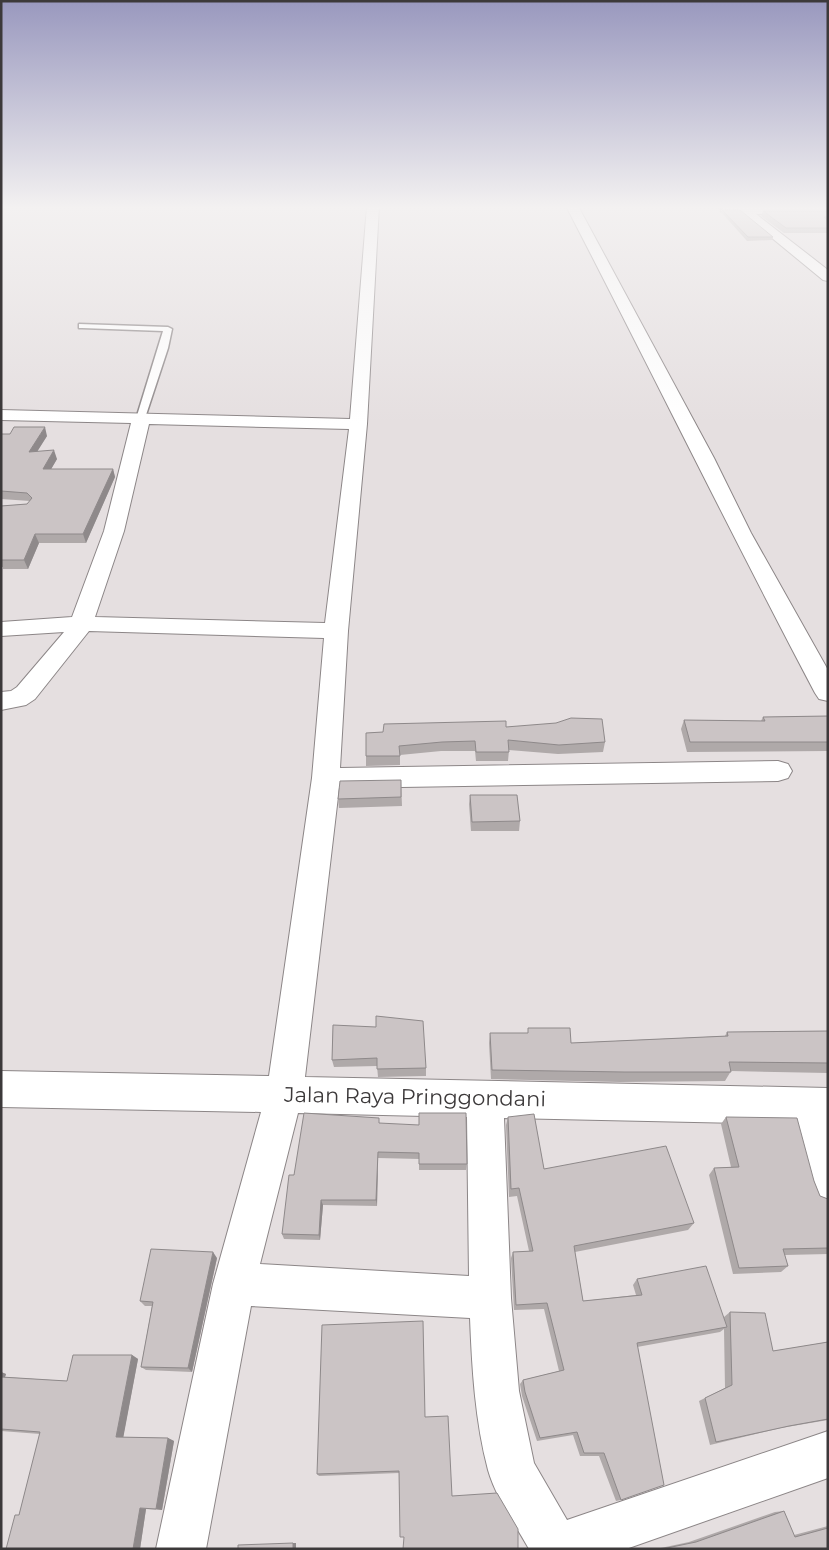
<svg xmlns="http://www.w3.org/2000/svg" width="829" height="1550" viewBox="0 0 829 1550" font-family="Montserrat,sans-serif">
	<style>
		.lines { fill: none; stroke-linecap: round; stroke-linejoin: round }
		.service-casing { stroke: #8c8687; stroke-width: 3 }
		.minor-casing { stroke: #8c8687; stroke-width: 2 }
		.service { fill: #fff; fill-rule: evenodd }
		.minor { fill: #fff; fill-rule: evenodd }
		.wall { fill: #afa9a9 }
		.shaded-wall { fill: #8e898a }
		.building { fill: #cbc4c5; stroke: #8e898a }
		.labels { text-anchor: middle; stroke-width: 4; stroke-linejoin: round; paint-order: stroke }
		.near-street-label { font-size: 21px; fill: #3c393a; stroke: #fff }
	</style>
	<rect width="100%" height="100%" fill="#e5dfe0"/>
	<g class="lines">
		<!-- service casing -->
		<g class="service-casing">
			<path id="service" d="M 723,208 L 743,208 L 746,210 L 743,212 L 721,211 Z
				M 79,324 L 168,327 L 172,329 L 168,348 L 144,421 L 138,421 L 136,419 L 163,331 L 82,328 L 79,328 Z"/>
		</g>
		<!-- minor casing -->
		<g class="minor-casing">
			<path id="minor" d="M 1,206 L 10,206 L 1,210 Z
				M 367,206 L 379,206 L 367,424 L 348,631 L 340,768 L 778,761 L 788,764 L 792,771 L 788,778 L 778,781 L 339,788 L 305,1077 L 828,1088 L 828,1208 L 814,1202 L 808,1188 L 792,1124 L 504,1118 L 511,1298 L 519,1391 L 534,1463 L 567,1520 L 828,1431 L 828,1478 L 626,1549 L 529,1549 C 515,1524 496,1498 488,1470 C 475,1421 472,1369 470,1318 L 251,1306 L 206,1549 L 156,1549 L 213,1284 L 261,1112 L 1,1107 L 1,1071 L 269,1076 L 312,778 L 324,638 L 89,631 L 35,699 L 26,705 L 1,710 L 1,692 L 11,691 L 17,687 L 64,632 L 1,636 L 1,622 L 72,617 L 104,531 L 131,423 L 1,420 L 1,410 L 350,419 ZM 149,424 L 349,429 L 325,623 L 95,617 L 124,531 ZM 298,1113 L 467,1117 L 469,1276 L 260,1264 Z
				M 566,206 L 578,206 L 714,458 L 751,533 L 828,670 L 828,701 L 819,699 L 815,693 C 730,532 650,368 566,206 Z
				M 733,206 L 828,208 L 828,214 L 756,214 L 828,270 L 828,281 L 823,280 Z"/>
		</g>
		<!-- service -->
		<use href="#service" class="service"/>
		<!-- minor -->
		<use href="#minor" class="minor"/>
	</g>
	<!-- wall -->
	<path class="wall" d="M 715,206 L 723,206 L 719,210 Z
		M 722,210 L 773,237 L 772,240 L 747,241 L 722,213 Z
		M 763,211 L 828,211 L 828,233 L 784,233 L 761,216 Z
		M 1,434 L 47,436 L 37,451 L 57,459 L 51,469 L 113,469 L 115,477 L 86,543 L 39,543 L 28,569 L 3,569 L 3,567 L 1,567 L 1,506 L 27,504 L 30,501 L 1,499 Z
		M 828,716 L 828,751 L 687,752 L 681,729 L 684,720 L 761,721 L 763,717 Z
		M 506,727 L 605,742 L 603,752 L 558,754 L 509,750 L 508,761 L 476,761 L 475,751 L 441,751 L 400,755 L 400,765 L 366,766 L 366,733 Z
		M 401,780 L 402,806 L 339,808 L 338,799 Z
		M 470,795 L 520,821 L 519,831 L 471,831 L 469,804 Z
		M 333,1025 L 426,1068 L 426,1076 L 378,1077 L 377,1066 L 334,1067 L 332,1060 Z
		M 828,1031 L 828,1073 L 731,1071 L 725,1081 L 620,1082 L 491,1079 L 489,1043 L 490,1033 L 571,1043 L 725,1036 L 727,1032 Z
		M 508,1117 L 544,1169 L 694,1223 L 688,1230 L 575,1252 L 583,1301 L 636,1295 L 633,1285 L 637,1279 L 724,1319 L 724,1317 L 730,1312 L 773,1351 L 828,1342 L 828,1420 L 781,1428 L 710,1445 L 699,1401 L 725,1388 L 724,1329 L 720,1332 L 637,1347 L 621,1500 L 616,1501 L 599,1456 L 580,1456 L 573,1435 L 537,1441 L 522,1396 L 520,1384 L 523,1380 L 559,1371 L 544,1309 L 514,1310 L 511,1258 L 513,1252 L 529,1251 L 517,1196 L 509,1197 L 506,1125 Z
		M 726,1117 L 814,1181 L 820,1196 L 828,1199 L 828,1254 L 785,1255 L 788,1266 L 781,1272 L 733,1274 L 709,1175 L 714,1168 L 731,1167 L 721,1124 Z
		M 379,1118 L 379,1123 L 467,1164 L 466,1170 L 419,1170 L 419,1159 L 378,1158 L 377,1206 L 323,1205 L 320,1240 L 284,1239 L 282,1234 L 294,1175 Z
		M 217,1258 L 192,1372 L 146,1370 L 141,1367 L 152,1306 L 145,1306 L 140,1301 Z
		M 423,1321 L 404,1537 L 401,1537 L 399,1473 L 319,1476 L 317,1474 Z
		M 132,1355 L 138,1359 L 123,1437 L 168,1438 L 174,1441 L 162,1510 L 146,1509 L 140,1549 L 6,1549 L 19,1515 L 40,1434 L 1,1431 L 1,1372 L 6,1374 L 5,1377 L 67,1381 Z
		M 784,1511 L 794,1535 L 828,1526 L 828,1549 L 656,1549 L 689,1542 L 775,1512 Z"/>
	<!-- shaded-wall -->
	<path class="shaded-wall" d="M 45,427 L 47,436 L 32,460 L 29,452 Z
		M 54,450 L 57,459 L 46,478 L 43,469 Z
		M 113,469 L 115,477 L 86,543 L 83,534 Z
		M 35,534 L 39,543 L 28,569 L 24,560 Z
		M 378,1152 L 378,1158 L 377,1206 L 376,1200 Z
		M 321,1200 L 323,1205 L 320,1240 L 319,1235 Z
		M 213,1252 L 217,1258 L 192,1372 L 188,1368 Z
		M 132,1355 L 138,1359 L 123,1439 L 116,1437 Z
		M 1,1372 L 6,1374 L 4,1380 L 1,1379 Z
		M 168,1438 L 174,1441 L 162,1510 L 156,1509 Z
		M 140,1508 L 146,1509 L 140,1549 L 133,1549 Z
		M 293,1543 L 296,1543 L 296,1549 L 293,1549 Z"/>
	<!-- building -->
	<path class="building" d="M 722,210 L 740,210 L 773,237 L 748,237 Z
		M 763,211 L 828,211 L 828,217 L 824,217 L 828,221 L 828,228 L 786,228 Z
		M 14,427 L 45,427 L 29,452 L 54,450 L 43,469 L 113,469 L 83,534 L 35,534 L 24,560 L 1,560 L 1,506 L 27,504 L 32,498 L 27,493 L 1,491 L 1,434 L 10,434 Z
		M 828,716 L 828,742 L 690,742 L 684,720 L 765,721 L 763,717 Z
		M 571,718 L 602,719 L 605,742 L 559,745 L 508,740 L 509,752 L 476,752 L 475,741 L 442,742 L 399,746 L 400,756 L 366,756 L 366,733 L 383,732 L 384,724 L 506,721 L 506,727 L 556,723 Z
		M 401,780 L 401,797 L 338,799 L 340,781 Z
		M 470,795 L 517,795 L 520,821 L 472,822 Z
		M 376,1016 L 423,1021 L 426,1068 L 377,1069 L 377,1058 L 332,1060 L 333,1025 L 376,1027 Z
		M 528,1028 L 570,1028 L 571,1043 L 728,1036 L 727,1032 L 828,1031 L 828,1063 L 729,1062 L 731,1072 L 624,1072 L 492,1070 L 490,1033 L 528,1033 Z
		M 304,1113 L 379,1118 L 379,1123 L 419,1125 L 419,1113 L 466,1113 L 467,1164 L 419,1164 L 419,1153 L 378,1152 L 376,1200 L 321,1200 L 319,1235 L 282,1234 L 289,1175 L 294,1175 Z
		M 534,1114 L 544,1169 L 666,1146 L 694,1223 L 574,1246 L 583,1301 L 642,1295 L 637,1279 L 706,1266 L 727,1327 L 637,1343 L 664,1485 L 621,1500 L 604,1453 L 584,1453 L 577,1432 L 540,1438 L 525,1392 L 523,1380 L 564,1370 L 547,1303 L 516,1305 L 513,1252 L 533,1251 L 519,1188 L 511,1189 L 508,1117 Z
		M 726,1117 L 797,1118 L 814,1181 L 820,1196 L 828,1199 L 828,1248 L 783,1249 L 788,1266 L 739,1268 L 714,1168 L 739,1167 Z
		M 151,1249 L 213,1252 L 188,1368 L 141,1367 L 153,1302 L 140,1301 Z
		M 730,1312 L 765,1313 L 773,1351 L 828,1342 L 828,1419 L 789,1426 L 716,1442 L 705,1398 L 732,1385 Z
		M 423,1321 L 425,1417 L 448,1416 L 452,1496 L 497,1493 L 518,1529 L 518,1549 L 403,1549 L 404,1537 L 400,1537 L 399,1471 L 317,1474 L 322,1325 Z
		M 73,1355 L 132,1355 L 116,1437 L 168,1438 L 156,1509 L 140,1508 L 133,1549 L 6,1549 L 15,1515 L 19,1515 L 40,1432 L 1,1429 L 1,1377 L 67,1381 Z
		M 784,1511 L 795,1537 L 828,1528 L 828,1549 L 662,1549 L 696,1542 Z
		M 293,1543 L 293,1549 L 238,1549 L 238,1545 Z"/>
	<!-- sky -->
	<linearGradient id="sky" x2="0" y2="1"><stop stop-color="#9998be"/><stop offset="0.49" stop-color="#f3f1f1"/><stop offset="1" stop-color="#f3f1f1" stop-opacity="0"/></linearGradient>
	<rect width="829" height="423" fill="url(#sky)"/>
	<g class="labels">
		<!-- near-street labels -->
		<g class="near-street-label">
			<text transform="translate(415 1097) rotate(1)" y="7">Jalan Raya Pringgondani</text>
		</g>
	</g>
	<!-- border -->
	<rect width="829" height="1550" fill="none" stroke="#3c393a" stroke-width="5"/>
</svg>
